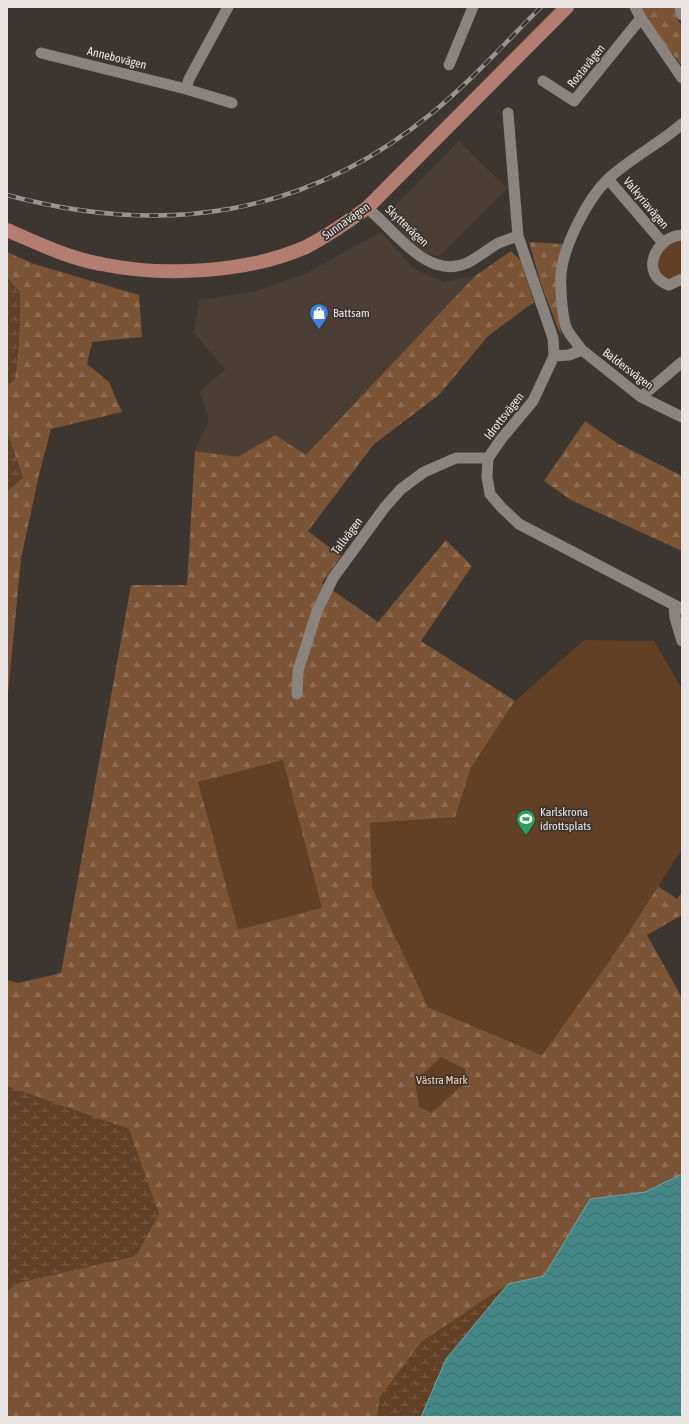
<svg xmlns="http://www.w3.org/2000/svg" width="689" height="1424" viewBox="0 0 689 1424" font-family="'Asap Condensed',sans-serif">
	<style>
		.built { fill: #4b3e35 }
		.forest { fill: url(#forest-firs) }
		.wetland { fill: url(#wetland-marsh) }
		.park { fill: #624025 }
		.water { fill: url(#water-waves); stroke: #76a3a3 }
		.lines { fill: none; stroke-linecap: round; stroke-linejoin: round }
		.minor { stroke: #8b837d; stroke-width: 11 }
		.major { stroke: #b37d72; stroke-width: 14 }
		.rail-casing { stroke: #9a9490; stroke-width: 4.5 }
		.rail { stroke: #3c3530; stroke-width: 3; stroke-dasharray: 9; stroke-linecap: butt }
		.labels { text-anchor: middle; stroke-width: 3.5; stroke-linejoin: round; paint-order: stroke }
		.street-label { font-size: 12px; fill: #eae5e2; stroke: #3c3530 }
		.poi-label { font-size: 12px; fill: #eae5e2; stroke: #3c3530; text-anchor: start }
		.park-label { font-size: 12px; fill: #f6ceb2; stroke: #3c3530 }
	</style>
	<defs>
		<pattern id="forest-firs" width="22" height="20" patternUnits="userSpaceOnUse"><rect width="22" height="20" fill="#7b5436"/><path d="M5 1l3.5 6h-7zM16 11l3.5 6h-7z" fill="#8e6c53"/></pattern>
		<pattern id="wetland-marsh" width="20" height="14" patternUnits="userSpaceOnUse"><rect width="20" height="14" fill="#624025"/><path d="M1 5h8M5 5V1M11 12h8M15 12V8" fill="none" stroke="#795b44"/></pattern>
		<pattern id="water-waves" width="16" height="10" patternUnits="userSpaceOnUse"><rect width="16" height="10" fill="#448788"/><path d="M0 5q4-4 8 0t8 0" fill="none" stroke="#456d6d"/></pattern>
	</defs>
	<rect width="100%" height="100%" fill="#3c3530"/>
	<!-- built -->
	<path class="built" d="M 459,141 L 507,188 L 438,257 L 427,253 L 413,243 L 386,215 Z
		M 381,232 L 413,268 L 443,282 L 475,276 L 306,456 L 275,435 L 238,457 L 195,451 L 209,419 L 200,392 L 225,369 L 194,333 L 199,300 L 253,292 L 307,273 Z"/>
	<!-- forest -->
	<path class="forest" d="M 640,7 L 675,7 L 678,20 L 682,26 L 682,66 L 644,17 Z
		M 529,242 L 564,244 L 556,284 L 561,336 L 541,284 Z
		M 511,251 L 521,261 L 534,302 L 488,336 L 439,395 L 374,444 L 308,531 L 341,556 L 322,583 L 378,622 L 446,540 L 472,566 L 421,641 L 515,701 L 471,768 L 456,818 L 370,823 L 428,1007 L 542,1055 L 621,944 L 658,886 L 677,899 L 682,892 L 682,915 L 647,935 L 682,998 L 682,1174 L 645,1192 L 590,1199 L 544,1276 L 508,1284 L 380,1397 L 377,1417 L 7,1417 L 7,1291 L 18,1283 L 7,1086 L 7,980 L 18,983 L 61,973 L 131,585 L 187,585 L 195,451 L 238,457 L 275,435 L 306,455 L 475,276 Z
		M 7,252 L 34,264 L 139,295 L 142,337 L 92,342 L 87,364 L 109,382 L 122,412 L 51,429 L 39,475 L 21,559 L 7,703 L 7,491 L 23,478 L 7,432 L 7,386 L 15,378 L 19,344 L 20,292 L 7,278 Z
		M 585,421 L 617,443 L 682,476 L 682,551 L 571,500 L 544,481 Z"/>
	<!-- wetland -->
	<path class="wetland" d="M 7,278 L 20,292 L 19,344 L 15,378 L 7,386 Z
		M 7,432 L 23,478 L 7,491 Z
		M 7,1086 L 129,1129 L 159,1214 L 136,1256 L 18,1283 L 7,1291 Z
		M 508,1284 L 446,1359 L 421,1417 L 377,1417 L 380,1397 L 421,1342 Z"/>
	<!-- park -->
	<path class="park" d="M 682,238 L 682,273 L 673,281 L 667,280 L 656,267 C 658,250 668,244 682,238 Z
		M 584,640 L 654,641 L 682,689 L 682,849 L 621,944 L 542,1055 L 428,1007 L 372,888 L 370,823 L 455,817 L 471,768 L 515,701 Z
		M 283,760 L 322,908 L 238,930 L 198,782 Z
		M 441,1057 L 465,1069 L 466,1082 L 431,1113 L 419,1107 L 415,1081 Z"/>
	<!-- water -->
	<path class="water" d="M 682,1174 L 682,1417 L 421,1417 L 446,1359 L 508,1284 L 544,1276 L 590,1199 L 645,1192 Z"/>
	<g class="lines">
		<!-- minor -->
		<path class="minor" d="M 635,7 L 641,18 L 682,78
			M 680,7 L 682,15
			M 41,53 L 186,89 L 232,103
			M 449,65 L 473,7
			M 543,81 L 574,101 L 641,18
			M 186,89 L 189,79 L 228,7
			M 508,113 L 518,236 L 553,338 L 554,356 L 533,401 L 502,438 L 488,458 L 487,477 L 490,494 L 501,507 L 519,524 L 682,609
			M 608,179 L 663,243
			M 367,208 C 395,229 426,281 467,263 C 477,258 486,251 495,245 C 502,241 510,239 518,236
			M 682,235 C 656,236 638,274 669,285 L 682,279
			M 582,350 L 641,397 L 682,417
			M 554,356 L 569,355 L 582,350 C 577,343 569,335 566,327 C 562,315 560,286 561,273 C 564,245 588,198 608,179 C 631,158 659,144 682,124
			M 641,397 L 682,362
			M 674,606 L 675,618 L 682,641
			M 297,694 L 298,671 L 317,611 L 333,578 L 385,507 L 401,489 L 424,472 L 456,458 L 488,458"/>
		<!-- major -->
		<path class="major" d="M 7,230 C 37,243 68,258 101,264 C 163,277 247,273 306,247 C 328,236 347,222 367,208 L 567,7"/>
		<!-- rail casing -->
		<g class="rail-casing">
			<path id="rail" d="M 7,195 C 163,237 305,217 432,113 C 471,81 505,43 541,7"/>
		</g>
		<!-- rail -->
		<use href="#rail" class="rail"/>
	</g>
	<!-- icons -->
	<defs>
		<g id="shop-pin" transform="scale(1)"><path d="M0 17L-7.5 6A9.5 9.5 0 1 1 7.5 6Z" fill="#3f7fe0" stroke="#3c3530"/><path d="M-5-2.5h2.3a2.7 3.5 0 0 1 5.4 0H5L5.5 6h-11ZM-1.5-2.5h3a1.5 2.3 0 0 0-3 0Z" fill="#fff"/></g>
		<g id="stadium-pin" transform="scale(1)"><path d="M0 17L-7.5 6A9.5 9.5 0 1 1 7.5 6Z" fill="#2e9e5b" stroke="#3c3530"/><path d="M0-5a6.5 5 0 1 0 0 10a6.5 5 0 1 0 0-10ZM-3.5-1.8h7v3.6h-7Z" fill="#fff"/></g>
	</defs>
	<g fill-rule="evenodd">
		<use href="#shop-pin" x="319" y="313"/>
		<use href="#stadium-pin" x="526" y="819"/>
	</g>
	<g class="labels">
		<!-- street labels -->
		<g class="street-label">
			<text transform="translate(117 58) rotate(14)" y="4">Annebovägen</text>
			<text transform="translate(586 66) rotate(-51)" y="4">Rostavägen</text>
			<text transform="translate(646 203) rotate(50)" y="4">Valkyriavägen</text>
			<text transform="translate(346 221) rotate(-35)" y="4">Sunnavägen</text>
			<text transform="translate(407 226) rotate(43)" y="4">Skyttevägen</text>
			<text transform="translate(628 369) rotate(37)" y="4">Baldersvägen</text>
			<text transform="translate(504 416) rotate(-52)" y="4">Idrottsvägen</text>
			<text transform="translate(347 536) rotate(-53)" y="4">Tallvägen</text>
		</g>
		<!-- poi labels -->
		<g class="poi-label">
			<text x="333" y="317">Battsam</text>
			<text x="540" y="816">Karlskrona<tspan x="540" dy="14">idrottsplats</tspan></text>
		</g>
		<!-- park labels -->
		<g class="park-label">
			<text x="442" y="1084">Västra Mark</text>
		</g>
	</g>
	<!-- border -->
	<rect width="689" height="1424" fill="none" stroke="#eae5e2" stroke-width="16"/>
</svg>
